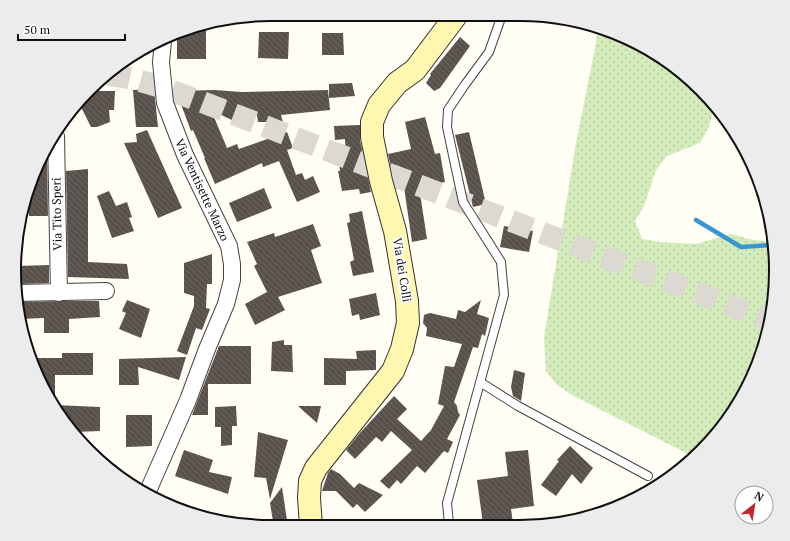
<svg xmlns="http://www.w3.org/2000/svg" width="790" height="541" viewBox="0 0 790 541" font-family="'PT Serif',serif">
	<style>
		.grass { fill: url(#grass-dots) }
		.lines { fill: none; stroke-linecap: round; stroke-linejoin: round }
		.stream { stroke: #3b95d1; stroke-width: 4.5 }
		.building { fill: url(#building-back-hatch) }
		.secondary-tunnel { stroke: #dbd9d2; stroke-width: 22; stroke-dasharray: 22 11; stroke-linecap: butt }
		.lane-casing { stroke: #434343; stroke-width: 10 }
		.street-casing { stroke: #434343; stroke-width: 18 }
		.secondary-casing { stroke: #323232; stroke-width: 24 }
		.lane { stroke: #fff; stroke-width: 8 }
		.street { stroke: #fff; stroke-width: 16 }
		.secondary { stroke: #fff7af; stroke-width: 22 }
		.labels { text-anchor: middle; stroke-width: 4; stroke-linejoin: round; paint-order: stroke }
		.street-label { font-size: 12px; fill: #101010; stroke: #fff }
		.rim { fill: none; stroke: #101010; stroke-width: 2 }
	</style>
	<defs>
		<pattern id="grass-dots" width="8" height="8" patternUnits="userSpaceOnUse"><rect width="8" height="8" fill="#d4ebbb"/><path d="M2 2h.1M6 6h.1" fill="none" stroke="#b5c8a0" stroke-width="1.8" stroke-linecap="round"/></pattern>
		<pattern id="building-back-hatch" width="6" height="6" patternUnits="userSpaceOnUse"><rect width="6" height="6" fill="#59514c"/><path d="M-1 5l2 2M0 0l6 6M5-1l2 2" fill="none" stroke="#6c6561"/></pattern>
	</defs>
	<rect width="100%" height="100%" fill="#fffdf4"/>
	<!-- grass -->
	<path class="grass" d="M 597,29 L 648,48 L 672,67 L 692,91 L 709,102 L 714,109 L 709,127 L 700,143 L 667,156 L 656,170 L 644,206 L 635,221 L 642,239 L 660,242 L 696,244 L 732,234 L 749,239 L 770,242 L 776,271 L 756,369 L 701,452 L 694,457 L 572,395 L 557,385 L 546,371 L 544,337 L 576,143 L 596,43 Z"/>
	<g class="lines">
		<!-- stream -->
		<path class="stream" d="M 696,220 L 741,247 L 771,245"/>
	</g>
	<!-- building -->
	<path class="building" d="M 198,25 L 198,29 L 206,29 L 206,59 L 177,59 L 177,35 Z
		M 259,32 L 289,32 L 288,59 L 258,58 Z
		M 322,33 L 343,33 L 344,55 L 322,55 Z
		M 460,37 L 470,46 L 440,88 L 434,91 L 426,83 L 431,75 L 430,74 Z
		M 352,83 L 355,96 L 329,98 L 329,84 Z
		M 154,89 L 158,127 L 136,127 L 133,90 Z
		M 215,90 L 241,92 L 328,90 L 330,110 L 281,115 L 283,122 L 258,122 L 257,115 L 238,123 L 211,110 L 227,148 L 237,144 L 239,149 L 287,132 L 293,148 L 287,150 L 296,175 L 302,173 L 305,180 L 313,176 L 320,192 L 297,202 L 279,161 L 263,167 L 262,163 L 215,184 L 204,158 L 205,158 L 193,130 L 191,131 L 176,91 Z
		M 90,91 L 115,91 L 114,110 L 109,110 L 110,122 L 97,127 L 91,127 L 78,101 Z
		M 425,117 L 435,154 L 440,153 L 445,182 L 419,187 L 427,239 L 412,242 L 404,187 L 396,189 L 388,154 L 411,149 L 405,122 Z
		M 360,125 L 360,140 L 371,192 L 360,194 L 359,189 L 342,191 L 338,171 L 340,171 L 339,163 L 346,160 L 345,139 L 335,140 L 334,126 Z
		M 147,130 L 182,208 L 158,218 L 124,143 L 137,142 L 136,134 Z
		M 469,132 L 486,204 L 473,207 L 455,135 Z
		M 47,151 L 48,216 L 29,216 L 29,191 L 34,172 Z
		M 88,169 L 88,262 L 127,264 L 129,279 L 68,277 L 66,171 Z
		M 264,188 L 272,208 L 237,222 L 229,203 Z
		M 109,191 L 116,206 L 127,202 L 132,217 L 129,218 L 134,231 L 112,238 L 97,196 Z
		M 362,211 L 374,272 L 353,276 L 350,262 L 354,260 L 347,223 L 350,222 L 349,214 Z
		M 313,224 L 321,246 L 311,250 L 322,283 L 278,297 L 285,310 L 255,325 L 245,304 L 267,292 L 254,266 L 257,264 L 247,242 L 274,233 L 275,237 Z
		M 504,226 L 533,231 L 529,252 L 500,247 Z
		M 212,254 L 212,284 L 207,284 L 206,308 L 210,309 L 202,330 L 196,328 L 187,355 L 177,351 L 194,306 L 194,296 L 184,293 L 184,263 Z
		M 49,265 L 49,283 L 18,284 L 17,266 Z
		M 376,293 L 380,315 L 360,320 L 359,314 L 352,316 L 349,299 Z
		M 127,300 L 150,309 L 141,338 L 119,329 L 126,313 L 122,311 Z
		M 481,300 L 477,314 L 489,318 L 485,336 L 482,334 L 478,348 L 473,347 L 454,402 L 457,406 L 458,412 L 460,415 L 447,439 L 453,442 L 448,453 L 444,451 L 425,473 L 417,466 L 401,484 L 397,480 L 389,489 L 380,481 L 412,450 L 391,431 L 382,442 L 376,437 L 355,459 L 346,450 L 359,434 L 394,396 L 407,409 L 397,419 L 421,441 L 431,430 L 444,406 L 438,404 L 445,366 L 454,367 L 462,344 L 426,336 L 427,328 L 423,323 L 424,315 L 430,313 L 456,319 L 458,310 L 465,312 Z
		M 63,301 L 99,301 L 100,317 L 69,319 L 69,333 L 44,333 L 44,318 L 19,319 L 18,302 Z
		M 284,340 L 284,345 L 292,345 L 293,372 L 271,371 L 272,342 Z
		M 219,346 L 251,346 L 251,384 L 208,384 L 208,415 L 192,415 Z
		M 376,350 L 376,370 L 346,371 L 346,385 L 324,385 L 324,358 L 357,359 L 356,351 Z
		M 62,353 L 93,353 L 93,375 L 55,375 L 55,404 L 41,384 L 32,358 L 62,358 Z
		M 186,357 L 179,380 L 138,367 L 139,385 L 119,385 L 119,359 Z
		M 514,370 L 525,373 L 521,401 L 513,396 L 511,387 Z
		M 55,405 L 100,407 L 100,431 L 75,432 Z
		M 236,406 L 237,426 L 232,426 L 232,445 L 221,446 L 221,427 L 215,427 L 215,407 Z
		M 298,406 L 321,406 L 317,423 Z
		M 126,415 L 152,415 L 152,446 L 126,447 Z
		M 258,432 L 288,440 L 270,499 L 266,478 L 254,477 Z
		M 570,446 L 593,468 L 581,484 L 572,474 L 556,496 L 541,485 L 559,461 L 557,460 Z
		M 184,450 L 213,460 L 209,472 L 232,477 L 228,494 L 175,476 Z
		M 528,450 L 534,506 L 511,509 L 513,523 L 483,524 L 477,480 L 508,476 L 505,452 Z
		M 331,469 L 340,474 L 354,488 L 359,483 L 383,495 L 365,512 L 357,504 L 353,508 L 336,491 L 322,491 L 328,473 Z
		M 282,487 L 288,527 L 274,527 L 270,503 Z"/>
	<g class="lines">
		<!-- secondary-tunnel -->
		<path class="secondary-tunnel" d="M 108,75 C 140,78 172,91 202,102 L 766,319"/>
		<!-- lane casing -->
		<g class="lane-casing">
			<path id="lane" d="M 480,382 L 518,406 L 648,476
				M 449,524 L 447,503 L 504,295 L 501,262 L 463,202 L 447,127 L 448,110 L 464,86 L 489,52 L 501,18"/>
		</g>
		<!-- street casing -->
		<g class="street-casing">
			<path id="street" d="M 56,136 L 59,293
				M 18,293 L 106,291
				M 148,491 L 188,400 L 207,349 L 226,304 L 232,280 L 232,264 L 229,246 L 185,155 L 165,103 L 161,62 L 163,41"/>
		</g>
		<!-- secondary casing -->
		<g class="secondary-casing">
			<path id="secondary" d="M 311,526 L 309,498 L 310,481 L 316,468 L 393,371 L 402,349 L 408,323 L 407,301 L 395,231 L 381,181 L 372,137 L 372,122 L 379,105 L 397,83 L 415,70 L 455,17"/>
		</g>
		<!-- lane -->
		<use href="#lane" class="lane"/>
		<!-- street -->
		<use href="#street" class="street"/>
		<!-- secondary -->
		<use href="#secondary" class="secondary"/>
	</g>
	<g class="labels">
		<!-- street labels -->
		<g class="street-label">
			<text transform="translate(202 190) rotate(65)" y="4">Via Ventisette Marzo</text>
			<text transform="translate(57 214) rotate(-91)" y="4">Via Tito Speri</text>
			<text transform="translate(402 270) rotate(81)" y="4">Via dei Colli</text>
		</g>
	</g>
	<!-- crop -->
	<path d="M0 0H790V541H0ZM270 21H520A249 249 0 0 1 769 270V271A249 249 0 0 1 520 520H270A249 249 0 0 1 21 271V270A249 249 0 0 1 270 21Z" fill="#ececec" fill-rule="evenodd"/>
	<path class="rim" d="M270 21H520A249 249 0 0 1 769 270V271A249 249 0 0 1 520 520H270A249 249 0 0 1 21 271V270A249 249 0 0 1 270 21Z"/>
	<!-- north arrow -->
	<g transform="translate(754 505) rotate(30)"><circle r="19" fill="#ffffff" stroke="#9f9f9f"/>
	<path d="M0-3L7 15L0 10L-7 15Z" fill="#c6232a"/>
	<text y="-6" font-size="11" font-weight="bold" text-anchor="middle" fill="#101010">N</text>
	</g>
	<!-- scale -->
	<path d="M18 34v6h107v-6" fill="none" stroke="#101010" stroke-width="2"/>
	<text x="24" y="34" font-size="12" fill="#101010" stroke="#ffffff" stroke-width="3" paint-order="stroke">50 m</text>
</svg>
